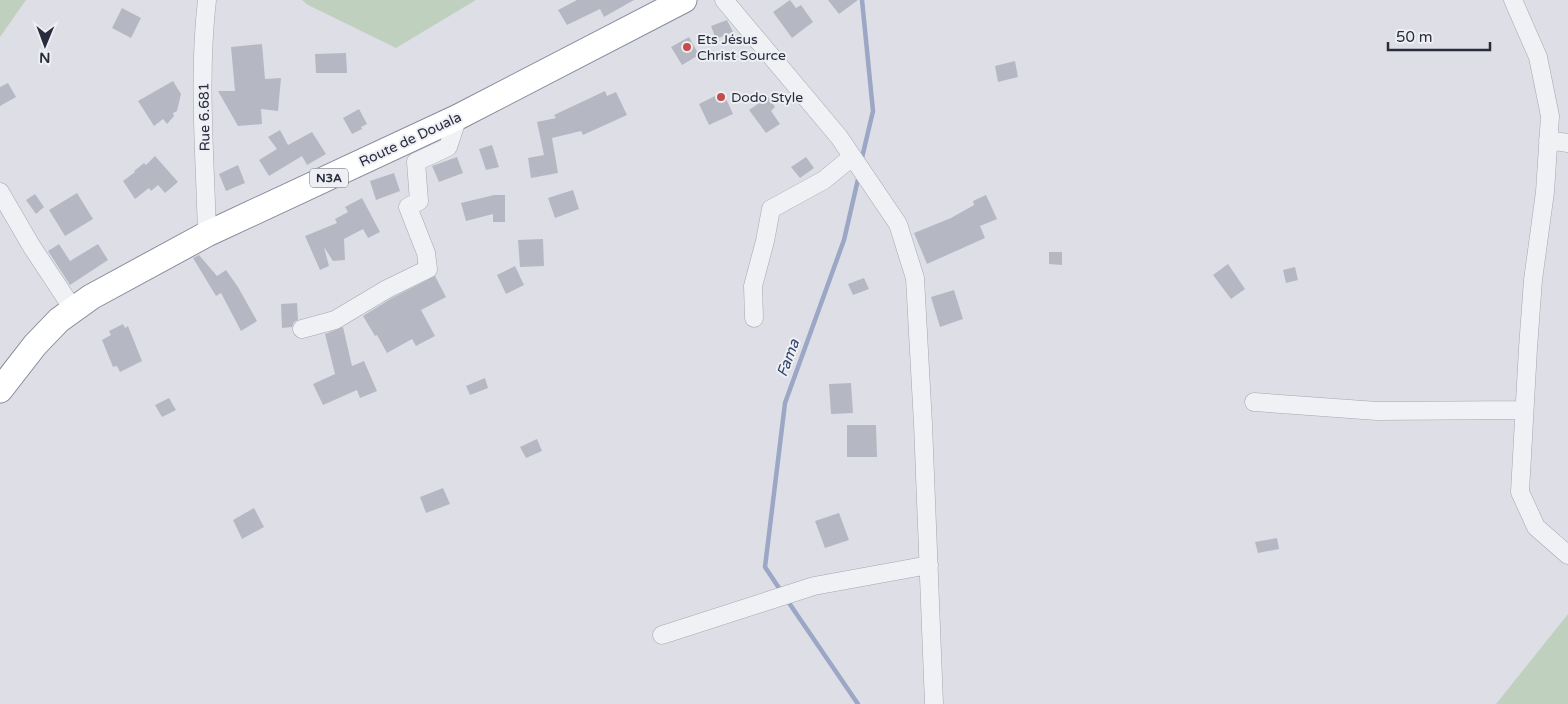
<svg xmlns="http://www.w3.org/2000/svg" width="1568" height="704" viewBox="0 0 1568 704" font-family="'Varela Round',sans-serif">
	<style>
		.green { fill: #c0d0bf }
		.lines { fill: none; stroke-linecap: round; stroke-linejoin: round }
		.stream { stroke: #9ba7c4; stroke-width: 4.5 }
		.building { fill: #b5b8c3 }
		.minor-casing { stroke: #a4a6b0; stroke-width: 19 }
		.highway-casing { stroke: #868b9c; stroke-width: 27 }
		.minor { stroke: #f0f1f5; stroke-width: 18 }
		.highway { stroke: #fff; stroke-width: 25 }
		.poi-dot { fill: #c44f4a; stroke: #edeff4; stroke-width: 2 }
		.labels { text-anchor: middle; stroke-width: 4; stroke-linejoin: round; paint-order: stroke }
		.shield { fill: #edeff4; stroke: #636673; stroke-width: 1 }
		.shield-label { font-size: 12px; font-weight: bold; fill: #282c3c }
		.poi-label { font-size: 14px; fill: #282c3c; stroke: #edeff4; text-anchor: start }
		.street-label { font-size: 14px; fill: #282c3c; stroke: #edeff4 }
		.water-label { font-size: 15px; font-style: italic; fill: #35436d; stroke: #edeff4 }
	</style>
	<rect width="100%" height="100%" fill="#dedfe6"/>
	<!-- green -->
	<path class="green" d="M 0,0 L 26,0 L 0,37 Z
		M 302,0 L 476,0 L 396,48 L 308,5 Z
		M 1568,614 L 1568,704 L 1496,704 Z"/>
	<g class="lines">
		<!-- stream -->
		<path class="stream" d="M 861,162 L 873,111 L 862,0
			M 781,591 L 765,567 L 785,403 L 844,240 L 859,175
			M 787,600 L 858,704"/>
	</g>
	<!-- building -->
	<path class="building" d="M 577,0 L 634,0 L 604,17 L 600,9 L 567,25 L 558,10 Z
		M 790,0 L 796,8 L 801,5 L 813,22 L 792,38 L 773,12 Z
		M 828,0 L 858,0 L 839,14 Z
		M 122,8 L 141,18 L 131,38 L 112,28 Z
		M 727,20 L 733,32 L 716,39 L 711,26 Z
		M 689,37 L 699,55 L 682,65 L 671,47 Z
		M 262,44 L 265,79 L 281,78 L 278,111 L 261,109 L 262,124 L 238,126 L 218,91 L 235,91 L 231,47 Z
		M 346,53 L 347,73 L 316,73 L 315,54 Z
		M 1015,61 L 1018,77 L 998,82 L 995,66 Z
		M 173,81 L 181,94 L 177,111 L 173,113 L 174,116 L 167,124 L 163,119 L 154,126 L 138,101 Z
		M 8,83 L 16,97 L 0,106 L 0,87 Z
		M 605,91 L 607,96 L 616,92 L 627,115 L 583,135 L 581,131 L 552,138 L 558,173 L 531,178 L 528,158 L 544,155 L 537,122 L 556,118 L 554,115 Z
		M 723,92 L 733,114 L 709,125 L 699,104 Z
		M 768,97 L 775,107 L 771,111 L 780,124 L 766,133 L 749,110 Z
		M 359,109 L 367,124 L 361,127 L 362,129 L 352,134 L 343,118 Z
		M 280,130 L 288,145 L 312,132 L 326,154 L 307,165 L 302,156 L 269,176 L 259,160 L 277,149 L 268,137 Z
		M 492,145 L 499,167 L 486,170 L 479,149 Z
		M 155,156 L 178,182 L 165,193 L 158,185 L 151,191 L 149,188 L 135,199 L 123,181 L 135,172 L 134,171 L 144,163 L 146,165 Z
		M 457,157 L 463,173 L 439,182 L 432,166 Z
		M 806,157 L 814,168 L 800,178 L 791,167 Z
		M 238,165 L 245,183 L 226,191 L 219,174 Z
		M 394,173 L 400,191 L 376,200 L 370,181 Z
		M 573,190 L 579,209 L 555,218 L 548,198 Z
		M 77,193 L 93,219 L 65,236 L 49,210 Z
		M 35,194 L 44,207 L 36,214 L 26,200 Z
		M 494,195 L 505,195 L 505,222 L 493,222 L 493,214 L 466,221 L 461,203 Z
		M 986,195 L 997,219 L 980,226 L 985,238 L 927,264 L 914,233 L 951,218 L 974,205 L 973,201 Z
		M 362,198 L 380,232 L 368,238 L 363,229 L 344,239 L 345,260 L 333,261 L 324,247 L 329,266 L 320,270 L 305,236 L 337,223 L 335,219 L 348,212 L 345,207 Z
		M 543,239 L 544,266 L 520,267 L 518,240 Z
		M 59,244 L 70,261 L 98,244 L 108,260 L 70,285 L 48,251 Z
		M 1049,252 L 1062,252 L 1062,265 L 1049,264 Z
		M 199,255 L 217,276 L 226,270 L 238,287 L 257,321 L 241,331 L 221,293 L 216,296 L 193,258 Z
		M 1228,264 L 1245,289 L 1231,299 L 1213,275 Z
		M 515,266 L 524,285 L 506,294 L 497,275 Z
		M 1295,267 L 1298,280 L 1286,283 L 1283,270 Z
		M 435,276 L 446,297 L 421,310 L 435,336 L 416,346 L 412,339 L 387,353 L 377,335 L 375,336 L 363,316 L 392,298 Z
		M 864,278 L 869,289 L 853,295 L 848,284 Z
		M 954,290 L 963,319 L 940,327 L 931,297 Z
		M 297,303 L 298,320 L 294,322 L 292,327 L 282,328 L 281,304 Z
		M 123,324 L 125,328 L 128,326 L 142,361 L 120,372 L 117,366 L 113,367 L 102,340 L 111,335 L 109,331 Z
		M 343,327 L 352,366 L 364,361 L 377,391 L 360,398 L 357,390 L 323,405 L 313,384 L 335,374 L 325,334 Z
		M 485,378 L 488,388 L 470,395 L 466,386 Z
		M 851,383 L 853,413 L 831,414 L 829,384 Z
		M 169,398 L 176,410 L 162,417 L 155,405 Z
		M 847,425 L 876,425 L 877,457 L 847,457 Z
		M 537,439 L 542,451 L 526,458 L 520,447 Z
		M 443,488 L 450,504 L 426,513 L 420,497 Z
		M 254,508 L 264,527 L 242,539 L 233,520 Z
		M 839,513 L 849,540 L 825,548 L 815,521 Z
		M 1277,538 L 1279,549 L 1258,553 L 1255,542 Z"/>
	<g class="lines">
		<!-- minor casing -->
		<g class="minor-casing">
			<path id="minor" d="M 207,0 C 198,77 205,156 207,234
				M 724,0 L 839,137 L 898,224 L 915,278 L 923,424 L 934,704
				M 1513,0 L 1538,57 L 1550,116 L 1545,192 L 1533,280 L 1528,348 L 1520,492 L 1536,527 L 1568,555
				M 1548,140 L 1568,143
				M 0,192 L 32,247 L 73,309
				M 754,318 L 753,286 L 765,241 L 771,209 L 824,180 L 852,157
				M 302,329 L 335,320 L 387,289 L 428,269 L 426,253 L 408,207 L 419,201 L 416,162 L 448,147 L 458,117
				M 1254,402 L 1377,411 L 1524,410
				M 662,635 L 814,586 L 929,565"/>
		</g>
		<!-- highway casing -->
		<g class="highway-casing">
			<path id="highway" d="M 0,390 L 35,345 L 59,320 L 91,297 L 207,234 L 458,117 L 684,0"/>
		</g>
		<!-- minor -->
		<use href="#minor" class="minor"/>
		<!-- highway -->
		<use href="#highway" class="highway"/>
	</g>
	<!-- markers -->
	<g class="poi-dot">
		<circle cx="687" cy="47" r="5"/>
		<circle cx="721" cy="97" r="5"/>
	</g>
	<g class="labels">
		<!-- shield labels -->
		<rect class="shield" x="310" y="168.5" width="38" height="19" rx="4"/>
		<g class="shield-label">
			<text x="329" y="182">N3A</text>
		</g>
		<!-- poi labels -->
		<g class="poi-label">
			<text x="697" y="44">Ets Jésus<tspan x="697" dy="16">Christ Source</tspan></text>
			<text x="731" y="102">Dodo Style</text>
		</g>
		<!-- street labels -->
		<g class="street-label">
			<text transform="translate(204 117) rotate(-91)" y="5">Rue 6.681</text>
			<text transform="translate(410 139) rotate(-25)" y="5">Route de Douala</text>
		</g>
		<!-- water labels -->
		<g class="water-label">
			<text transform="translate(788 358) rotate(-70)" y="5">Fama</text>
		</g>
	</g>
	<!-- north arrow -->
	<g transform="translate(45 45) rotate(181)" stroke="#edeff4" stroke-width="4" paint-order="stroke">
	<path d="M0-4L9 19L0 12L-9 19Z" fill="#282c3c"/>
	<text y="-8" font-size="14" font-weight="bold" text-anchor="middle" fill="#282c3c">N</text>
	</g>
	<!-- scale -->
	<path d="M1388 42v8h102v-8" fill="none" stroke="#282c3c" stroke-width="2.5"/>
	<text x="1396" y="42" font-size="15" fill="#282c3c" stroke="#edeff4" stroke-width="4" paint-order="stroke">50 m</text>
</svg>
